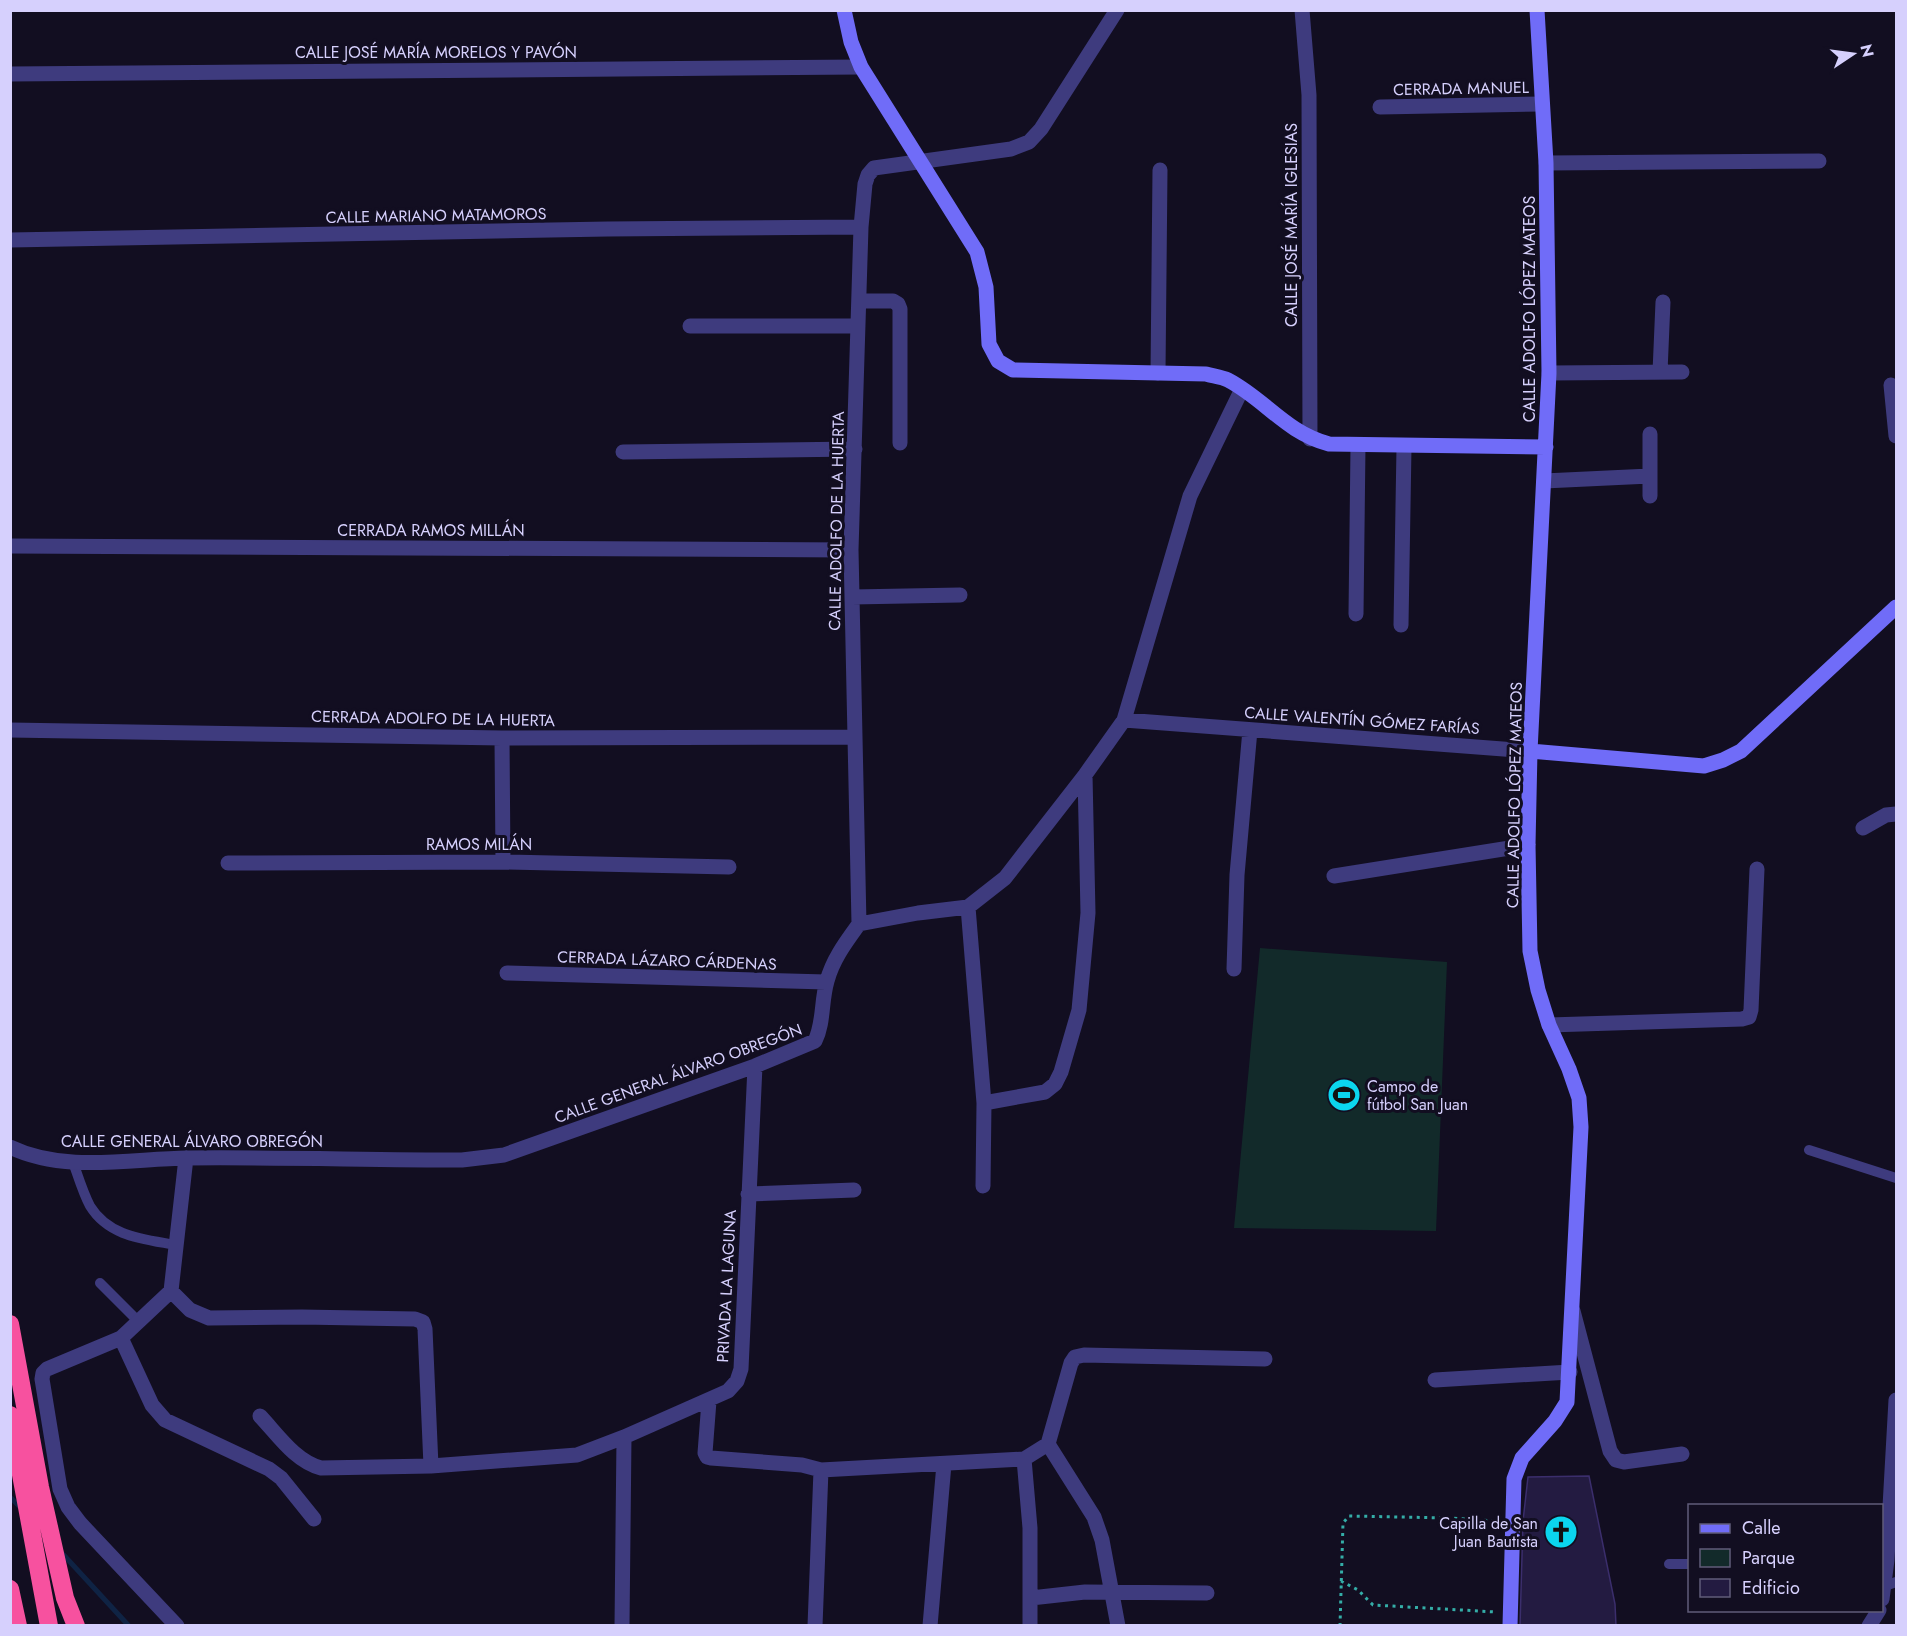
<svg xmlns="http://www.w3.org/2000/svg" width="1907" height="1636" viewBox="0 0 1907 1636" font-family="Jost,sans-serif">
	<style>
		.green { fill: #122a2a }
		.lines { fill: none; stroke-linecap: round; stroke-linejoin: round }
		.stream { stroke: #0f2344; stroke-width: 5 }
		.building { fill: #231b41; stroke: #3b2e6c; stroke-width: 1.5 }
		.path { stroke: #34ada7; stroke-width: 3; stroke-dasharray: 3 4.5; stroke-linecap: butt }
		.lane { stroke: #3e3b7e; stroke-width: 10 }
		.street { stroke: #3e3b7e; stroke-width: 15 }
		.secondary { stroke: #706cf8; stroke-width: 15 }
		.highway { stroke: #f7519f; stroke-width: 18 }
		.labels { text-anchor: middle; stroke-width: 6; stroke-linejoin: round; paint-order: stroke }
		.street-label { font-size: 16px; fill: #d6d0fd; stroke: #120e21 }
		.poi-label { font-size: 16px; fill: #d6d0fd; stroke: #120e21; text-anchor: start }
	</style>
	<rect width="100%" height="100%" fill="#120e21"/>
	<!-- green -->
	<path class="green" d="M 1260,948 L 1447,962 L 1436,1231 L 1234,1228 Z"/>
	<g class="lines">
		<!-- stream -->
		<path class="stream" d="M 10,1497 L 22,1509
			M 60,1551 L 129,1626"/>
	</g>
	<!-- building -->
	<path class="building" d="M 1589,1476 L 1615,1604 L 1616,1626 L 1520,1626 L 1523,1521 L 1528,1477 Z"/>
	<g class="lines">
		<!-- path -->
		<path class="path" d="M 1341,1581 L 1358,1590 L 1373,1605 L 1496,1612
			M 1340,1626 L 1343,1523 L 1349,1516 L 1449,1518 L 1496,1521"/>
		<!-- lane -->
		<path class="lane" d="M 1809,1150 L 1896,1178
			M 73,1162 C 78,1176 83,1193 90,1206 C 109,1237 144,1239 176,1245
			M 100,1283 L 138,1321
			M 1669,1564 L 1690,1564
			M 1885,1586 L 1896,1582"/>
		<!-- street -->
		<path class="street" d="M 1302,10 L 1309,95 L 1310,439
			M 10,74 L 861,67
			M 1380,107 L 1542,104
			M 1546,163 L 1819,161
			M 10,240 L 608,229 L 861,227
			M 859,301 L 893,301 L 898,304 L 900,309 L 900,443
			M 690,326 L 858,326
			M 1660,372 L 1663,302
			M 1158,373 L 1160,170
			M 1549,373 L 1682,372
			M 1891,385 L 1896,436
			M 623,452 L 855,449
			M 1544,481 L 1650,476
			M 1650,496 L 1650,434
			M 10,546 L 851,550
			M 852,597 L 960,595
			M 1356,614 L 1358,446
			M 1401,625 L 1404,447
			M 1124,720 L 1530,751
			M 10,730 L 502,738 L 855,737
			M 502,738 L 503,862
			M 1863,828 L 1886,815 L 1896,814
			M 228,863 L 503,862 L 729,867
			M 1334,876 L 1528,845
			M 968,907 L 984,1103 L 983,1186
			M 859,924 L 851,550 L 861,227 L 865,184 L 868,175 L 874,168 L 1011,149 L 1029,142 L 1041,129 L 1117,10
			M 1234,969 L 1237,875 L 1250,730
			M 507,973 L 826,982
			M 1549,1025 L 1742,1019 L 1749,1017 L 1751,1010 L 1757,869
			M 984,1103 L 1045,1092 L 1055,1084 L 1061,1072 L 1079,1010 L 1088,913 L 1085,775
			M 10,1147 C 64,1173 129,1159 187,1158 C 278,1157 370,1160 462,1160 L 504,1155 L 755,1066 L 815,1041 C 824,1023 821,1001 827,981 C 833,959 846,942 859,924 L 918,913 L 968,907 L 1005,878 L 1085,775 L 1124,720 L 1190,496 L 1242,389
			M 186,1158 L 171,1291 L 121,1338 L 152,1405 L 165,1420 L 269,1469 L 281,1478 L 314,1519
			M 748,1194 L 854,1190
			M 171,1291 L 190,1310 L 209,1318 L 302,1317 L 415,1319 L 423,1322 L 425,1329 L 431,1466
			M 1573,1311 L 1610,1451 L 1616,1460 L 1624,1462 L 1682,1454
			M 121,1338 L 47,1369 L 43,1373 L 42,1379 L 60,1489 L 68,1507 L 80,1523 L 177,1626
			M 1435,1380 L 1570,1372
			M 709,1401 L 705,1453 L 707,1457 L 711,1458 L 802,1465 L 821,1470 L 1024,1459 L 1048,1444 L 1071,1363 L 1075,1357 L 1084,1355 L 1265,1359
			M 260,1416 C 278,1435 295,1461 321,1468 L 431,1466 L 577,1455 L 624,1437 L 728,1391 L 737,1381 L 741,1369 L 755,1066
			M 1048,1444 L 1094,1517 L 1102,1540 L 1118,1626
			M 1024,1459 L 1030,1528 L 1030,1626
			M 1031,1598 L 1085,1592 L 1207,1593
			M 1882,1599 L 1887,1560 L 1896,1400
			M 622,1626 L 624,1437
			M 815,1626 L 821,1470
			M 930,1626 L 944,1464
			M 1869,1626 L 1879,1610"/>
		<!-- secondary -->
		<path class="secondary" d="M 844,10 L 851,42 L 861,67 L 977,252 L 986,287 L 989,344 L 998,361 L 1013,370 L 1206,374 C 1213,376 1222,377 1228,380 C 1266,400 1285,432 1329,444 L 1546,447
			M 1530,751 L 1704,766 L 1723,760 L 1741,751 L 1896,607
			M 1510,1626 L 1514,1479 L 1522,1458 L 1555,1421 L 1567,1402 L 1581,1127 L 1579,1098 L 1569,1069 L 1549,1025 L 1538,990 L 1530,951 L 1528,845 L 1530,751 L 1549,373 L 1546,163 L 1537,10"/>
		<!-- highway -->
		<path class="highway" d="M 10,1324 L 40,1487 L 65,1598 L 76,1626
			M 10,1415 L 49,1626
			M 10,1589 L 18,1626"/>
	</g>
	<!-- icons -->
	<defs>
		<g id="stadium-disc" transform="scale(1.725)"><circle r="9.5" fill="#0bd5ee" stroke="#120e21"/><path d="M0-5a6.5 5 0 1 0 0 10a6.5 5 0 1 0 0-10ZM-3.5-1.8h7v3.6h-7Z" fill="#111"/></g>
		<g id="church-disc" transform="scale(1.725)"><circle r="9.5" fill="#0bd5ee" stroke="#120e21"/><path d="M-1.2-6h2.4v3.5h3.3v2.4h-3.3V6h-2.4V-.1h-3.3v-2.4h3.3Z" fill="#111"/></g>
	</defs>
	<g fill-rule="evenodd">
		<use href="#stadium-disc" x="1344" y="1095"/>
		<use href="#church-disc" x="1561" y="1532"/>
	</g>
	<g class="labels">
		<!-- street labels -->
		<g class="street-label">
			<text x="436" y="58">CALLE JOSÉ MARÍA MORELOS Y PAVÓN</text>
			<text transform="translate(1461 88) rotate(-1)" y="6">CERRADA MANUEL</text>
			<text transform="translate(436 215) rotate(-1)" y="6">CALLE MARIANO MATAMOROS</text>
			<text transform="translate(1291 225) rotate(-90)" y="6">CALLE JOSÉ MARÍA IGLESIAS</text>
			<text transform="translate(1529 309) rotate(-90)" y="6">CALLE ADOLFO LÓPEZ MATEOS</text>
			<text transform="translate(836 521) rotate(-89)" y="6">CALLE ADOLFO DE LA HUERTA</text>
			<text x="431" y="536">CERRADA RAMOS MILLÁN</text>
			<text transform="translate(433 718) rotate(1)" y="6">CERRADA ADOLFO DE LA HUERTA</text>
			<text transform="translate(1362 720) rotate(4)" y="6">CALLE VALENTÍN GÓMEZ FARÍAS</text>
			<text transform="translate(1514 795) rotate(-89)" y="6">CALLE ADOLFO LÓPEZ MATEOS</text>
			<text x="479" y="850">RAMOS MILÁN</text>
			<text transform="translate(667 960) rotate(2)" y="6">CERRADA LÁZARO CÁRDENAS</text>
			<text transform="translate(678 1073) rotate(-20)" y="6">CALLE GENERAL ÁLVARO OBREGÓN</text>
			<text x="192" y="1147">CALLE GENERAL ÁLVARO OBREGÓN</text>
			<text transform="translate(726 1286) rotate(-87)" y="6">PRIVADA LA LAGUNA</text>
		</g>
		<!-- poi labels -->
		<g class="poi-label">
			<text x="1367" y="1092">Campo de<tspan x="1367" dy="18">fútbol San Juan</tspan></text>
			<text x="1538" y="1529" text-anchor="end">Capilla de San<tspan x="1538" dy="18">Juan Bautista</tspan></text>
		</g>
	</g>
	<!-- border -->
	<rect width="1907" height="1636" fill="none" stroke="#d6d0fd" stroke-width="24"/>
	<!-- legend -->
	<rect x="1688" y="1504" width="195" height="108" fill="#120e21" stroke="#605c79" stroke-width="1.5"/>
	<rect x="1700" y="1524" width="30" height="9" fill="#706cf8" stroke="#605c79" stroke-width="1.5"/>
	<text x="1742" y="1534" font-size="18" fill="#d6d0fd">Calle</text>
	<rect x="1700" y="1549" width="30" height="18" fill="#122a2a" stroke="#605c79" stroke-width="1.5"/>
	<text x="1742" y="1564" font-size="18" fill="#d6d0fd">Parque</text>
	<rect x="1700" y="1579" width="30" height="18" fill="#231b41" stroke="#605c79" stroke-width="1.5"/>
	<text x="1742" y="1594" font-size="18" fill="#d6d0fd">Edificio</text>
	<!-- north arrow -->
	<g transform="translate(1853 54) rotate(77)" stroke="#120e21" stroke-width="4.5" paint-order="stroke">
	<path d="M0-4.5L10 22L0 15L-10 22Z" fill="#d6d0fd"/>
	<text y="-9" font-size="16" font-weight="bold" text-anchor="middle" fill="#d6d0fd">N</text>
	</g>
</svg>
